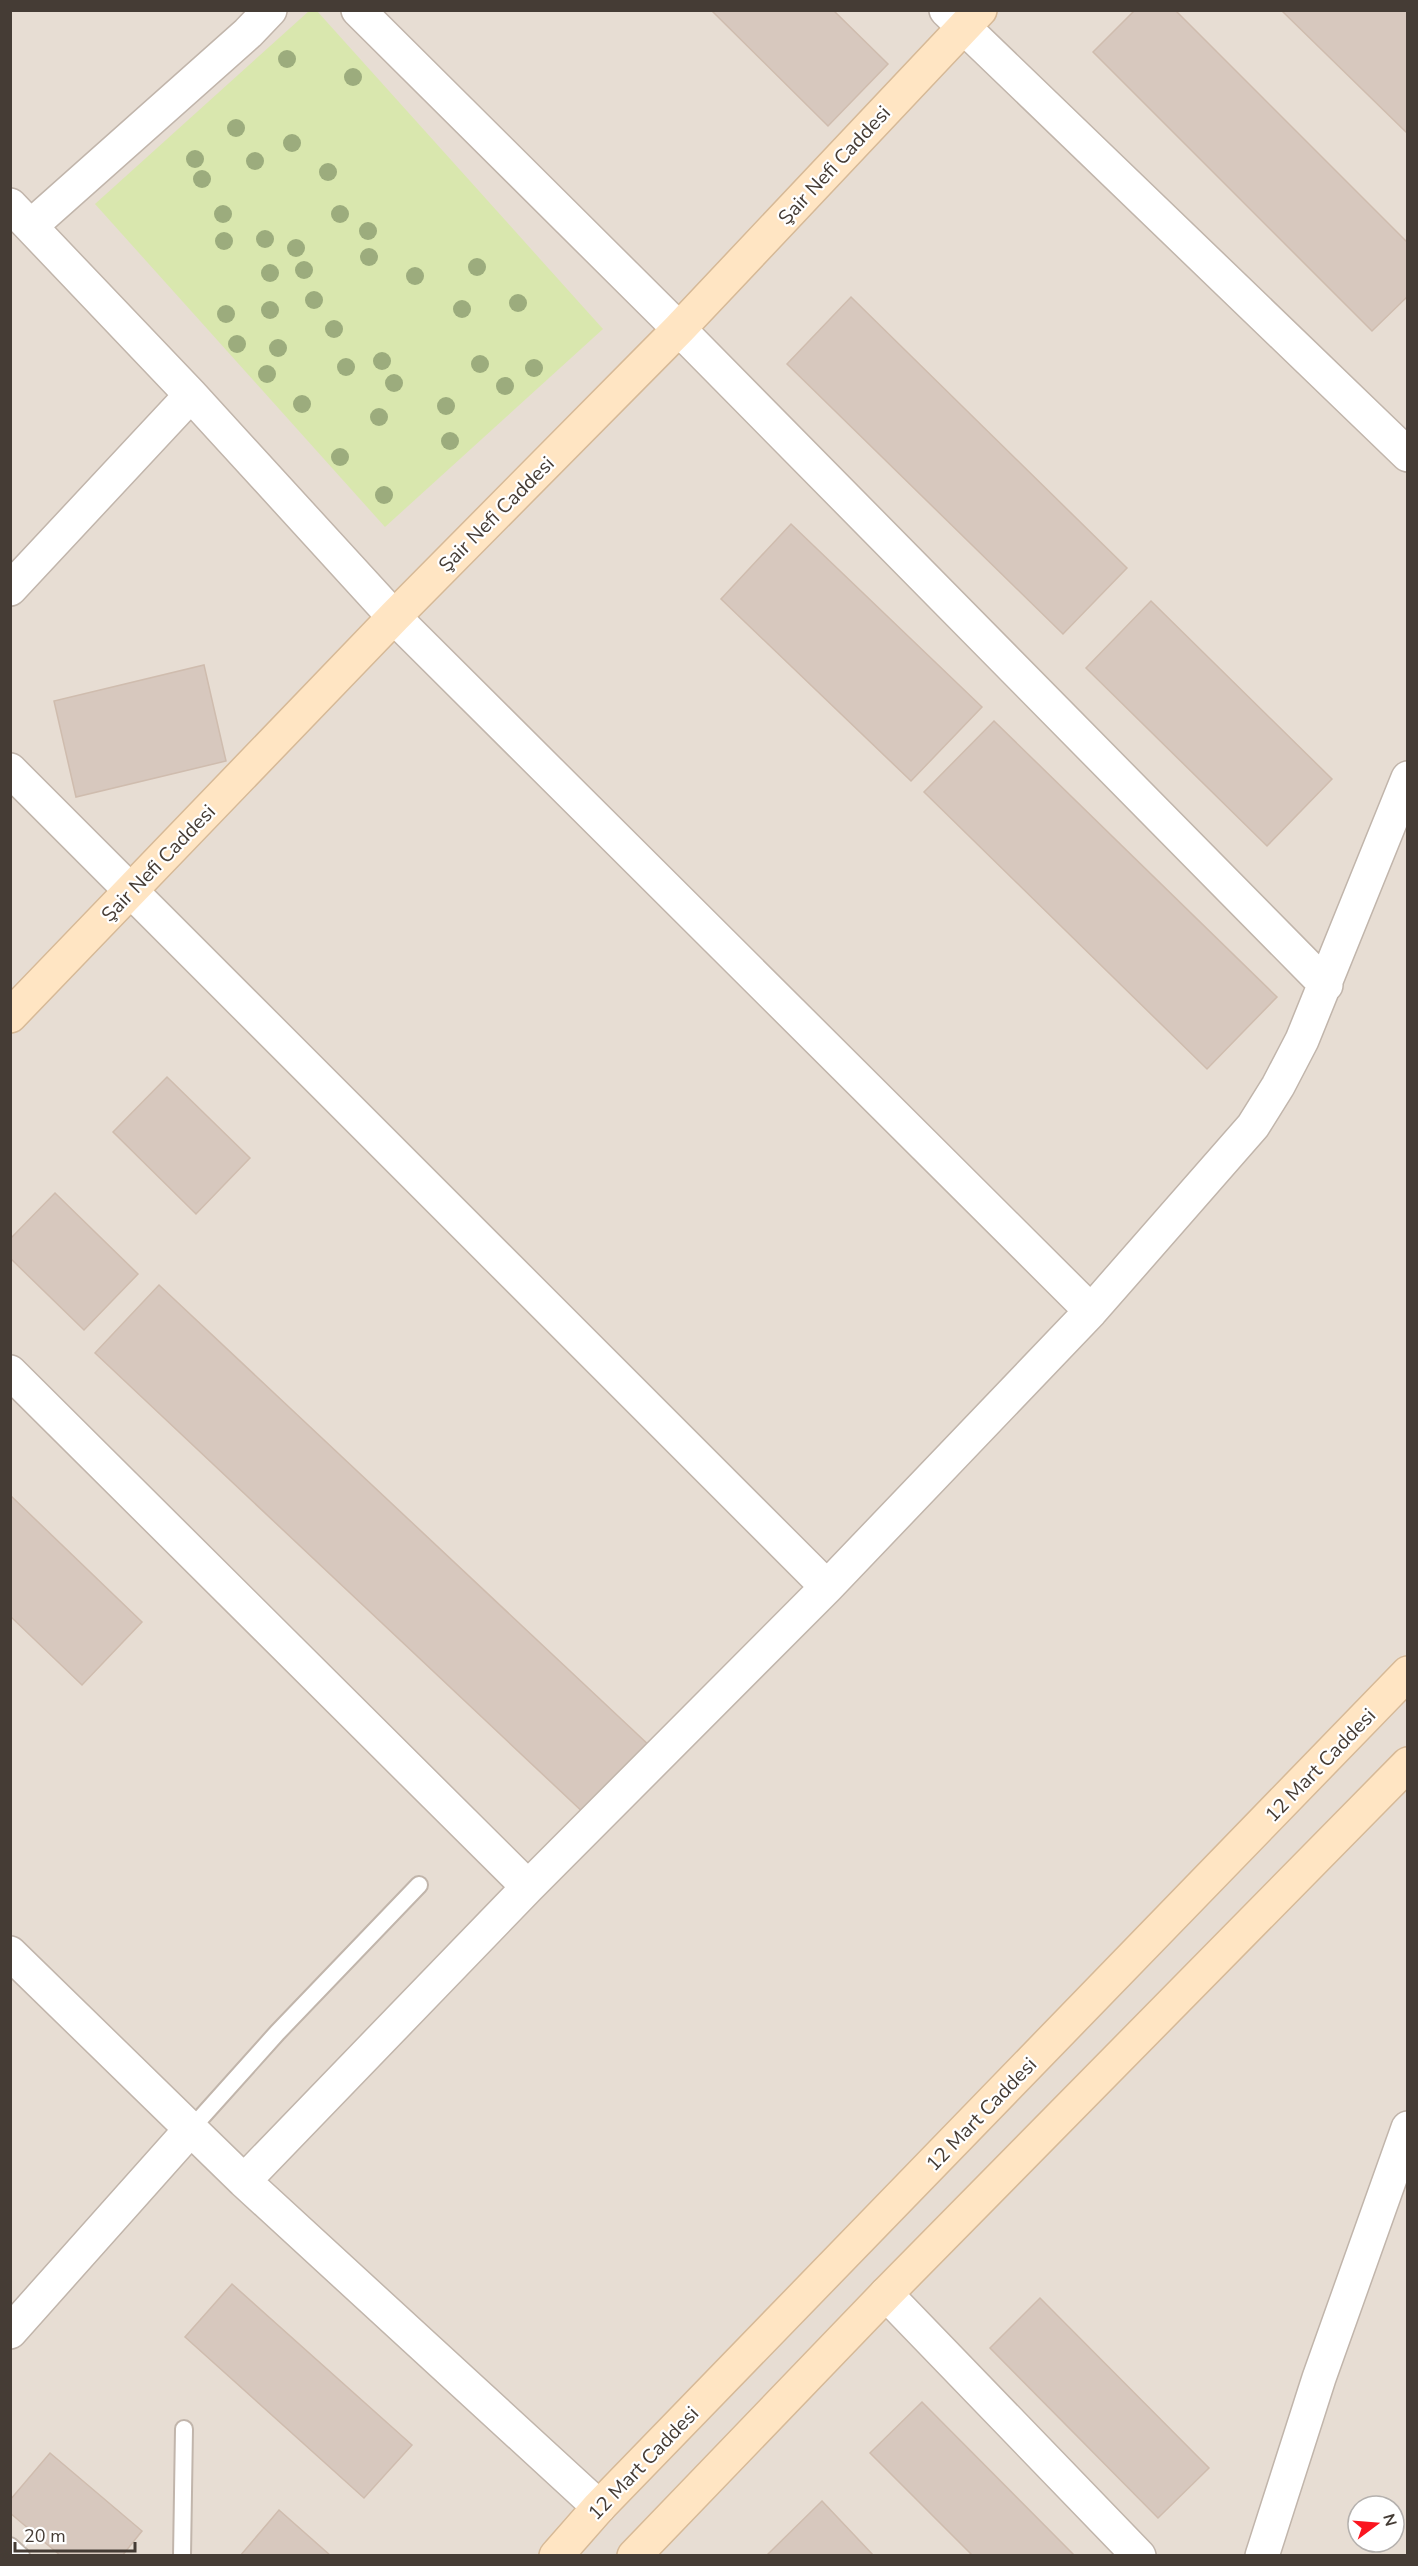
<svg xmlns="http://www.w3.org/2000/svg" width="1418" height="2566" viewBox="0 0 1418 2566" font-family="'Nunito Sans',sans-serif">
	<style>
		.residential { fill: #e7ddd3; fill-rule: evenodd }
		.green { fill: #d9e7ae }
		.building { fill: #d7c8be; stroke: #cfbcae; stroke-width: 1.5 }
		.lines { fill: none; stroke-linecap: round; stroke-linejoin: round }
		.lane-casing { stroke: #c1b5ab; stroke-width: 20 }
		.street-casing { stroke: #c1b5ab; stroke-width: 36 }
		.secondary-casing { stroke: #d6b997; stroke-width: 36 }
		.lane { stroke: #fff; stroke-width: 16 }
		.street { stroke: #fff; stroke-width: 33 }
		.secondary { stroke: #ffe5c3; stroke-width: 33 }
		.tree { fill: #9cac7d }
		.labels { text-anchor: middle; stroke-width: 4.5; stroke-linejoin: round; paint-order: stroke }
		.street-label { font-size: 20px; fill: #453c35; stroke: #fff }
	</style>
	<rect width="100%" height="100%" fill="#f3ece5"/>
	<!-- residential -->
	<path class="residential" d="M 11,11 L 1407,11 L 1407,2555 L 11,2556 ZM 1358,2506 L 1394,2506 L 1394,2542 L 1358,2542 Z"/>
	<!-- green -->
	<path class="green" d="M 309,11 L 317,11 L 603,329 L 385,527 L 95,204 Z"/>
	<!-- building -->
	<path class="building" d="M 711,10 L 833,10 L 888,64 L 828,126 Z
		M 1135,10 L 1175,10 L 1408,243 L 1408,296 L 1372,331 L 1093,52 Z
		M 1281,10 L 1408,10 L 1408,134 Z
		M 851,297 L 1127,568 L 1063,634 L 787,364 Z
		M 791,524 L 982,707 L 911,781 L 721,599 Z
		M 1151,601 L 1332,779 L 1267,846 L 1086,668 Z
		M 204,665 L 226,761 L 76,797 L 54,701 Z
		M 994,721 L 1277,997 L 1207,1069 L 924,792 Z
		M 167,1077 L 250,1158 L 196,1214 L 113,1132 Z
		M 55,1193 L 138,1274 L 84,1330 L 10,1258 L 10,1239 Z
		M 159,1285 L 652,1748 L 588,1817 L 95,1353 Z
		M 10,1495 L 142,1622 L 82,1685 L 10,1616 Z
		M 232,2284 L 412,2445 L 364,2498 L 185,2337 Z
		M 1040,2298 L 1209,2468 L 1158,2518 L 990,2348 Z
		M 922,2402 L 1075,2556 L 973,2556 L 870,2453 Z
		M 50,2453 L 142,2531 L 122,2556 L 61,2556 L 10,2513 L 10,2500 Z
		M 822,2501 L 874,2556 L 766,2556 Z
		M 279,2510 L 331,2556 L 240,2556 Z"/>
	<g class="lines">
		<!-- lane casing -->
		<g class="lane-casing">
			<path id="lane" d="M 190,2130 L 277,2033 L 419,1885
				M 10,2546 L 21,2556
				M 182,2556 L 184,2429"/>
		</g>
		<!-- street casing -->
		<g class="street-casing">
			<path id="street" d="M 358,10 L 679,329 L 1326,985
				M 946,10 L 1408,455
				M 10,205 L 191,395 L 394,617 L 1091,1311
				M 31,226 L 248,33 L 270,10
				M 10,589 L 191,395
				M 10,770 L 827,1587
				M 10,1372 L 528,1887
				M 10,1953 L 244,2181 L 599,2507
				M 244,2181 L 528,1887 L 827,1587 L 1091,1311 L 1253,1126 L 1278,1086 L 1302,1040 L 1408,778
				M 886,2294 L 1139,2556
				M 10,2332 L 190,2130
				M 1262,2556 L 1319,2378 L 1408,2128"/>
		</g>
		<!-- secondary casing -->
		<g class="secondary-casing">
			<path id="secondary" d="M 10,1016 L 394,617 L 679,329 L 980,10
				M 556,2556 L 599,2507 L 1408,1673
				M 634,2556 L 886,2294 L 1408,1764"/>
		</g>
		<!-- lane -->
		<use href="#lane" class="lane"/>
		<!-- street -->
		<use href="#street" class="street"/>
		<!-- secondary -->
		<use href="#secondary" class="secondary"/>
	</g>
	<!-- trees -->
	<g class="tree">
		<circle cx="287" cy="59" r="9"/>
		<circle cx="353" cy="77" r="9"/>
		<circle cx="236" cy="128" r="9"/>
		<circle cx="292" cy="143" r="9"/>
		<circle cx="195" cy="159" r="9"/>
		<circle cx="255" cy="161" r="9"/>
		<circle cx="328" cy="172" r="9"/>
		<circle cx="202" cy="179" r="9"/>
		<circle cx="223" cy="214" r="9"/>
		<circle cx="340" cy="214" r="9"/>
		<circle cx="368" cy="231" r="9"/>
		<circle cx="265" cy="239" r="9"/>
		<circle cx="224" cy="241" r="9"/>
		<circle cx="296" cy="248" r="9"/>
		<circle cx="369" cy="257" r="9"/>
		<circle cx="477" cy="267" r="9"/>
		<circle cx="304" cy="270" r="9"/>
		<circle cx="270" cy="273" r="9"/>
		<circle cx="415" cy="276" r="9"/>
		<circle cx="314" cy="300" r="9"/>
		<circle cx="518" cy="303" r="9"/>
		<circle cx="462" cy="309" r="9"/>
		<circle cx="270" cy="310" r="9"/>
		<circle cx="226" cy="314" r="9"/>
		<circle cx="334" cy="329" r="9"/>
		<circle cx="237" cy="344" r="9"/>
		<circle cx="278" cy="348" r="9"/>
		<circle cx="382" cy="361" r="9"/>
		<circle cx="480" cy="364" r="9"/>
		<circle cx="346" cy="367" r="9"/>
		<circle cx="534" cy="368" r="9"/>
		<circle cx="267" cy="374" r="9"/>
		<circle cx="394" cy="383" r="9"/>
		<circle cx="505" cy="386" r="9"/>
		<circle cx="302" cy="404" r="9"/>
		<circle cx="446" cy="406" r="9"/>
		<circle cx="379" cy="417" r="9"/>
		<circle cx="450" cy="441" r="9"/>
		<circle cx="340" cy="457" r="9"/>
		<circle cx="384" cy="495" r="9"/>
	</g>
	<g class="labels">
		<!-- street labels -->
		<g class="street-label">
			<text transform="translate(834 165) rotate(-47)" y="7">Şair Nefi Caddesi</text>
			<text transform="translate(496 514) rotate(-45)" y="7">Şair Nefi Caddesi</text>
			<text transform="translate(158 863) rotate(-46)" y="7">Şair Nefi Caddesi</text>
			<text transform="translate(1320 1765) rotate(-46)" y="7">12 Mart Caddesi</text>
			<text transform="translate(981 2114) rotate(-46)" y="7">12 Mart Caddesi</text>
			<text transform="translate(643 2463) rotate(-46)" y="7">12 Mart Caddesi</text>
		</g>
	</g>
	<!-- border -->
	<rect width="1418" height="2566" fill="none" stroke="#453c35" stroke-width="24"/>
	<!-- north arrow -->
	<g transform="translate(1376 2524) rotate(74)"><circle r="28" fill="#ffffff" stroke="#b5b1ae" stroke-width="1.5"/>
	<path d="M0-4.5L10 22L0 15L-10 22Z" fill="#fa151f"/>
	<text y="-9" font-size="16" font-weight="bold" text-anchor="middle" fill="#453c35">N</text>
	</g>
	<!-- scale -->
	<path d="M15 2542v9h120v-9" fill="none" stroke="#453c35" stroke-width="3"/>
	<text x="24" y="2542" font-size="18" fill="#453c35" stroke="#ffffff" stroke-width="4.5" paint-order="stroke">20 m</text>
</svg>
